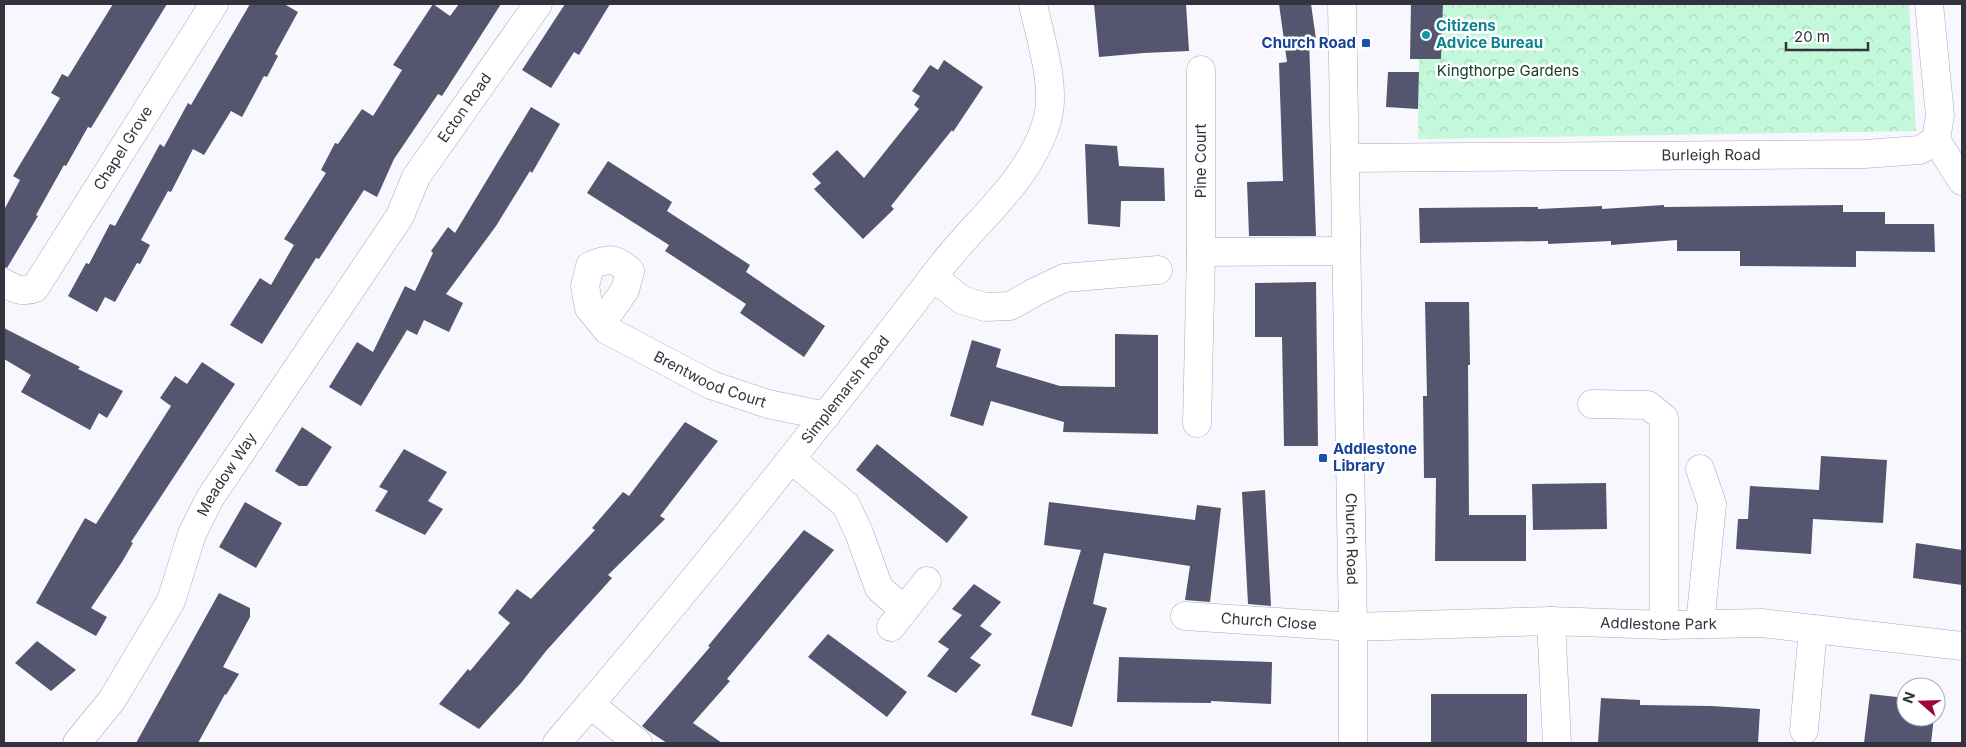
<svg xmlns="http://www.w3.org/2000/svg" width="1966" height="747" viewBox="0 0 1966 747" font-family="Inter,sans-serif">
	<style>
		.park { fill: url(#park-crowns) }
		.building { fill: #54556f }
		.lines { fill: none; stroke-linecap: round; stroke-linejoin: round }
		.minor-casing { stroke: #a9a6c4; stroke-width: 29 }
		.major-casing { stroke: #a9a6c4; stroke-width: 29 }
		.minor { stroke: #fff; stroke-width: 28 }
		.major { stroke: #fff; stroke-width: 28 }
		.culture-dot { fill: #0f9aa8; stroke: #fff; stroke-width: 2 }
		.transit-dot { fill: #1a4fb4; stroke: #fff; stroke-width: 2 }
		.labels { text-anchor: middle; stroke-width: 5; stroke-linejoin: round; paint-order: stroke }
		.culture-label { font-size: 15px; font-weight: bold; fill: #0d838f; stroke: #fff; text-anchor: start }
		.transit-label { font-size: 15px; font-weight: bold; fill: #164399; stroke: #fff; text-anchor: end }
		.park-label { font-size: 15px; fill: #103b27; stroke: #fff }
		.street-label { font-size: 15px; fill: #33323e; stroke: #fff }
	</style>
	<defs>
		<pattern id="park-crowns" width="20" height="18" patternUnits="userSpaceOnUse" patternTransform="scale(1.25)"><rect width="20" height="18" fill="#c3f8da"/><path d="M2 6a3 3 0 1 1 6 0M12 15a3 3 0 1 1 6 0" fill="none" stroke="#a8d5bc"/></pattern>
	</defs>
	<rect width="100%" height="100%" fill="#f8f7fe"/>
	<!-- park -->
	<path class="park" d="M 1443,4 L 1909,4 L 1916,131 L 1418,139 L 1419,59 L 1441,59 Z"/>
	<!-- building -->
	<path class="building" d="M 113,4 L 167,4 L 91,128 L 88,127 L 66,166 L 64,165 L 36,215 L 38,216 L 7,268 L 4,267 L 4,210 L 20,180 L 13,176 L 60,98 L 51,93 L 57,83 L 62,74 L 68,77 Z
		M 250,4 L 284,4 L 298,12 L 275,54 L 278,56 L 267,77 L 264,76 L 242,117 L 231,111 L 204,155 L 193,149 L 171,192 L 168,191 L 141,240 L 150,245 L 140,264 L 137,263 L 115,302 L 105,297 L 97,312 L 68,296 L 86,263 L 89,264 L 110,224 L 115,226 L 160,144 L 164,147 L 188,103 L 191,105 Z
		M 433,4 L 450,16 L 459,4 L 501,4 L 442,96 L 438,94 L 394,159 L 377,197 L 364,190 L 319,259 L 316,258 L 262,344 L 230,325 L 260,278 L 271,285 L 294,245 L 284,239 L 326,173 L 321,170 L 335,143 L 338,144 L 362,109 L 373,116 L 402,70 L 393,65 Z
		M 565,4 L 610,4 L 579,55 L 574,52 L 551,88 L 522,70 Z
		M 1094,4 L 1186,4 L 1189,51 L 1144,53 L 1099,57 Z
		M 1279,4 L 1311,4 L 1316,39 L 1309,40 L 1316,236 L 1249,236 L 1247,182 L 1283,181 L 1279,63 L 1287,62 Z
		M 1411,4 L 1443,4 L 1441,59 L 1410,59 Z
		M 944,60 L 983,87 L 953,132 L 952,130 L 891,206 L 894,209 L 863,239 L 814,189 L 821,183 L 812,174 L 837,150 L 864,178 L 919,109 L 914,105 L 920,96 L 912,91 L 930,65 L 938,70 Z
		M 1388,72 L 1419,72 L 1418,109 L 1386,107 Z
		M 531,107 L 560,124 L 532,173 L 530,171 L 496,226 L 446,294 L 463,303 L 449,332 L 424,320 L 417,335 L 407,330 L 361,406 L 329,387 L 357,342 L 373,352 L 405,286 L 415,291 L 433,253 L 431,251 L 448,227 L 455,233 Z
		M 1085,144 L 1117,146 L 1119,166 L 1164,168 L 1165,201 L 1121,201 L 1120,227 L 1088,224 Z
		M 608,161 L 672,202 L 667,211 L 750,265 L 746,272 L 825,326 L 804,357 L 740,313 L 746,304 L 665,251 L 669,245 L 587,193 Z
		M 1664,205 L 1664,207 L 1843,205 L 1843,212 L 1885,212 L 1885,224 L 1934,224 L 1935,252 L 1856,251 L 1856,267 L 1740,266 L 1740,251 L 1677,251 L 1677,240 L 1611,245 L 1611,241 L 1548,244 L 1548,241 L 1420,243 L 1419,208 L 1538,207 L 1538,209 L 1602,206 L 1602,209 Z
		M 1316,282 L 1318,446 L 1284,446 L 1282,337 L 1255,337 L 1255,283 Z
		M 1425,302 L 1469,302 L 1470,365 L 1468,365 L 1469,515 L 1526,515 L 1526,561 L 1435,561 L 1436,478 L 1424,478 L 1423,396 L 1427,396 Z
		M 4,328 L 80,367 L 78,369 L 123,391 L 107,418 L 99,413 L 90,430 L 21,392 L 31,375 L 4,359 Z
		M 1115,334 L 1158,335 L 1158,434 L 1063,432 L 1064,422 L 991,401 L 983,426 L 950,416 L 972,340 L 1001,349 L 996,367 L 1060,386 L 1115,387 Z
		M 202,362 L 235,384 L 131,542 L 133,543 L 122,562 L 91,608 L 107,617 L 96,636 L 36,603 L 85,518 L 96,524 L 171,406 L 160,398 L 175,376 L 187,384 Z
		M 685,422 L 718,441 L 660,516 L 665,519 L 608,575 L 612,578 L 546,651 L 521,683 L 479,729 L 439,704 L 468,669 L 470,671 L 510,623 L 498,613 L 517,589 L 531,599 L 595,530 L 592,528 L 623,492 L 629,496 Z
		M 302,427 L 332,447 L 307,486 L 299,486 L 275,471 Z
		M 877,444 L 968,517 L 947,543 L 856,470 Z
		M 404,449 L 447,472 L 428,501 L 443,509 L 425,535 L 375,511 L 388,491 L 379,487 Z
		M 1821,456 L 1887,460 L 1883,523 L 1813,519 L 1811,554 L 1736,549 L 1738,519 L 1748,519 L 1750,486 L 1819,490 Z
		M 1606,483 L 1607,529 L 1533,530 L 1532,484 Z
		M 1265,490 L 1271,606 L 1248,604 L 1242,492 Z
		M 245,502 L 282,523 L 256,568 L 219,547 Z
		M 1049,502 L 1195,520 L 1197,505 L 1221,508 L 1210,602 L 1185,600 L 1190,566 L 1104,553 L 1093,604 L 1107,608 L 1072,727 L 1031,715 L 1081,550 L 1044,545 Z
		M 804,530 L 834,550 L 727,679 L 730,681 L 693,723 L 722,743 L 667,743 L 647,730 L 642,726 L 710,647 L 708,646 Z
		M 1916,543 L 1962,550 L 1962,585 L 1913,578 Z
		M 974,584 L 1001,602 L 980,626 L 992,634 L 970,658 L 981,665 L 956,693 L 927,676 L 949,649 L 938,642 L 962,615 L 952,609 Z
		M 219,593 L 250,608 L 250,617 L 223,667 L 239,674 L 226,695 L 225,694 L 198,743 L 136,743 Z
		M 828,634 L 907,692 L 887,717 L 808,657 Z
		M 37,641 L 76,670 L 51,691 L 15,663 Z
		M 1119,657 L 1272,662 L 1271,704 L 1211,701 L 1211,703 L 1117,702 Z
		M 1431,694 L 1527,694 L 1527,743 L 1431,743 Z
		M 1870,694 L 1906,698 L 1906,717 L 1934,717 L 1931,743 L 1864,743 Z
		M 1601,698 L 1640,700 L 1640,705 L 1711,706 L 1760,709 L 1758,743 L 1598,743 Z"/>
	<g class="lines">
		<!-- minor casing -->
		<g class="minor-casing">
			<g id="minor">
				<path d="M 1936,140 L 1962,181"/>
				<path id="s1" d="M 1346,158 L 1864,154 L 1920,150 L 1936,140 L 1940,115 L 1929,4"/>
				<path d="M 1201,252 L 1345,251"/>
				<path d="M 933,277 L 962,300 L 985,307 L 1010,306 L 1035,292 L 1064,278 L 1158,270"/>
				<path id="s2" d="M 4,283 C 15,289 23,293 35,288 L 214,4"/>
				<path id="s3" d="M 602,323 L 625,290 L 630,271 C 615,257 607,258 590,266 L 585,286 L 589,308 L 607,330 L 711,385 L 768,404 L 826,416"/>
				<path d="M 1592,404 L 1648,405 L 1664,418 L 1664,625"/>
				<path d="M 1197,423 L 1201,252 L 1201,70"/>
				<path d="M 791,459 L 846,505 L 859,533 L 879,588 L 904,610"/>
				<path d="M 1700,469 L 1712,504 L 1700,624"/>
				<path id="s4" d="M 1185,616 L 1353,627 L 1551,621 L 1664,625 L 1762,623 L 1962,646"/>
				<path d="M 1551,621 L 1557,743"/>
				<path d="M 891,627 L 927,581"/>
				<path d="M 590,704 L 638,743"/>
				<path d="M 1804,730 L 1813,629"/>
				<path id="s5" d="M 77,743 L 112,700 L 171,601 L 192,534 L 210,498 L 400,216 L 416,177 L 538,4"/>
				<path id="s6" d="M 557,743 C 689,589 816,430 940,268 C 976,220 1029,182 1047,121 C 1057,87 1040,38 1033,4"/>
			</g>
		</g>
		<!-- major casing -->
		<g class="major-casing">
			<g id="major">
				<path id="s7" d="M 1342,4 L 1353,627 L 1353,743"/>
			</g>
		</g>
		<!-- minor -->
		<use href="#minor" class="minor"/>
		<!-- major -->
		<use href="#major" class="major"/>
	</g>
	<!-- markers -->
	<circle class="culture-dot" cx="1426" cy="35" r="5"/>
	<g class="transit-dot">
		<rect x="1361" y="38" width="10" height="10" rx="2.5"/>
		<rect x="1318" y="453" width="10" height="10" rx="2.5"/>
	</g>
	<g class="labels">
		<!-- culture labels -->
		<g class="culture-label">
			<text x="1436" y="31">Citizens<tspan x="1436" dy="17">Advice Bureau</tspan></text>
		</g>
		<!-- transit labels -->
		<g class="transit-label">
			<text x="1356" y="48">Church Road</text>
			<text x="1333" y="454" text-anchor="start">Addlestone<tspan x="1333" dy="17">Library</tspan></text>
		</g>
		<!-- park labels -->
		<g class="park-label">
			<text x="1508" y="76">Kingthorpe Gardens</text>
		</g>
		<!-- street labels -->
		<g class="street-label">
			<text dy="5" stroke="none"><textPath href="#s5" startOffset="748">Ecton Road</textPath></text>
			<text dy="5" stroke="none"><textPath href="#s2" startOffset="198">Chapel Grove</textPath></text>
			<text dy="5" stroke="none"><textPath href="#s1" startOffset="365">Burleigh Road</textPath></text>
			<text transform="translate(1201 161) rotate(-90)" y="5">Pine Court</text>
			<text dy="5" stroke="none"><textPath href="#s3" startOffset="290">Brentwood Court</textPath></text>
			<text dy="5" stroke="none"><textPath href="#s6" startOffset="456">Simplemarsh Road</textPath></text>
			<text dy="5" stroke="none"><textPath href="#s5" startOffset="310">Meadow Way</textPath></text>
			<text dy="5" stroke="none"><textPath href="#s7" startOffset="535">Church Road</textPath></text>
			<text dy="5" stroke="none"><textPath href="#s4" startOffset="84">Church Close</textPath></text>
			<text dy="5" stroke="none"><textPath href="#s4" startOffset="474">Addlestone Park</textPath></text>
		</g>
	</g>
	<!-- border -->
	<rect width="1966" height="747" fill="none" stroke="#33323e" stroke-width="10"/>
	<!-- north arrow -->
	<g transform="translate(1921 702) rotate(290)"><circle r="24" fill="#ffffff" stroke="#adadb2"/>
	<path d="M0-4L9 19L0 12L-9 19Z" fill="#a20337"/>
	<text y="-8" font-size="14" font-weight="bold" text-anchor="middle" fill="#33323e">N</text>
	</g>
	<!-- scale -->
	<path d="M1786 42v8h82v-8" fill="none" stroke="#33323e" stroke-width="2.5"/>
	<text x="1794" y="42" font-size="15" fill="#33323e" stroke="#ffffff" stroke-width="4" paint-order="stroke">20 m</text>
</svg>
